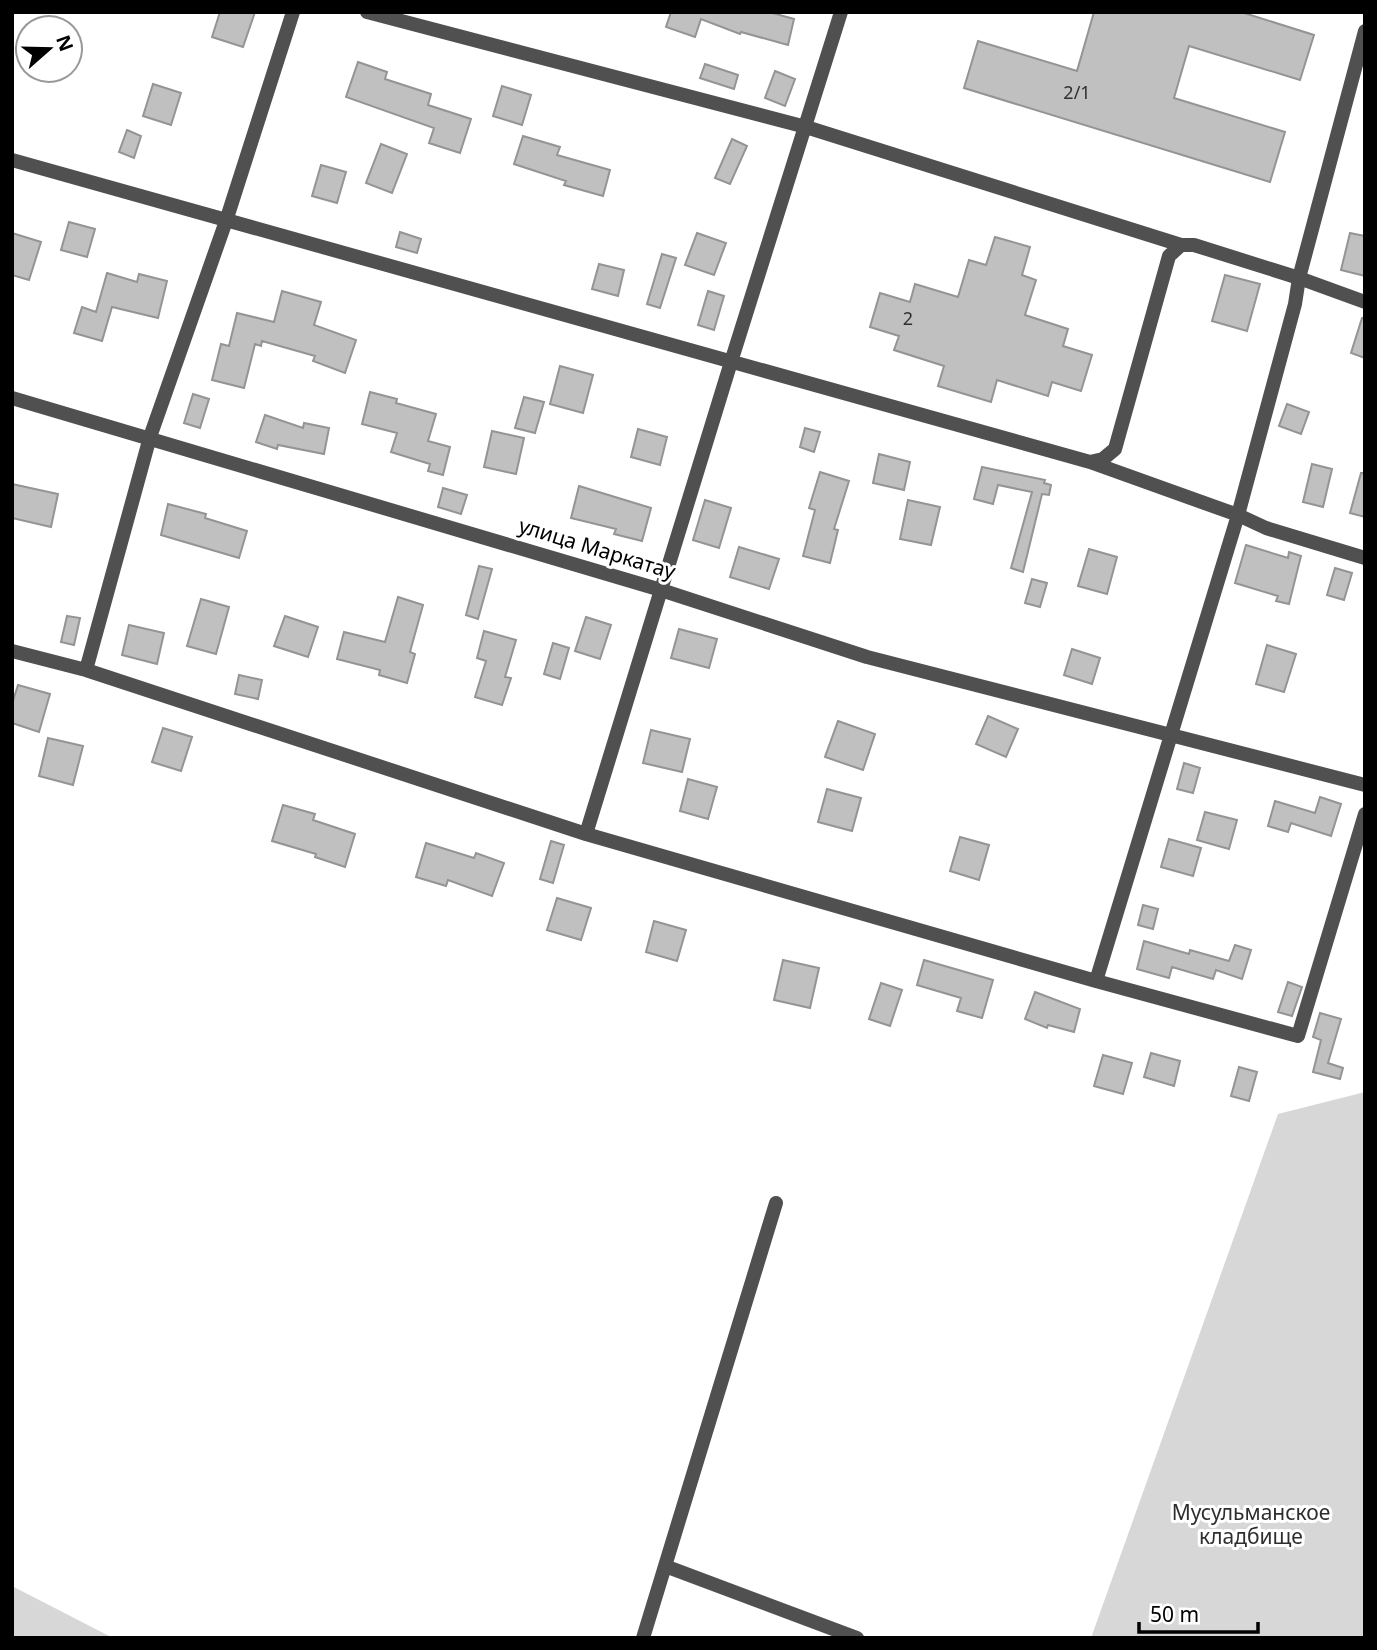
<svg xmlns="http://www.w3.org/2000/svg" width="1377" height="1650" viewBox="0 0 1377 1650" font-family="'Noto Sans',sans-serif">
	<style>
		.green { fill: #d7d7d7 }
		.building { fill: #c0c0c0; stroke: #949494; stroke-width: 2 }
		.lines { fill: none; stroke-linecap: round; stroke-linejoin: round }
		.minor { stroke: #505050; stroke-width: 14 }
		.labels { text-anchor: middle; stroke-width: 6; stroke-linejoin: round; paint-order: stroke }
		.number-label { font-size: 18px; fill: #303030 }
		.street-label { font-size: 21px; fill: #000; stroke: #fff }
		.park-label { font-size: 21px; fill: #2e2e2e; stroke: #fff }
	</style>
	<rect width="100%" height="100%" fill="#fff"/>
	<!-- green -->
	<path class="green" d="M 1365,1092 L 1365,1638 L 1091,1638 L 1278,1114 Z
		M 12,1586 L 113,1638 L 12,1638 Z"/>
	<!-- building -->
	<path class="building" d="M 220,12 L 255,12 L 243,47 L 212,37 Z
		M 671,12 L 769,12 L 794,19 L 788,45 L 741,32 L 740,34 L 701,19 L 695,37 L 666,27 Z
		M 1094,12 L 1241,12 L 1314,35 L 1300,80 L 1189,46 L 1174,98 L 1285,132 L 1270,182 L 964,88 L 978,41 L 1077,71 Z
		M 358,62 L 387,72 L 385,79 L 431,94 L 428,105 L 471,119 L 460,153 L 429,143 L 434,128 L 346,97 Z
		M 705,64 L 738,75 L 734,89 L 700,78 Z
		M 775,71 L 795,79 L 785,106 L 765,98 Z
		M 153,84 L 181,93 L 171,125 L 143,116 Z
		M 502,86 L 531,95 L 522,125 L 493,116 Z
		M 127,130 L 141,136 L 134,158 L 119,152 Z
		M 523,136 L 560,147 L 557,155 L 610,170 L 603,196 L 564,185 L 566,181 L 514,164 Z
		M 732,139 L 747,146 L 730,184 L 715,178 Z
		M 381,144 L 407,154 L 392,193 L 366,183 Z
		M 321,165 L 346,172 L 337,203 L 312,196 Z
		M 69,222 L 95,229 L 87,257 L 61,250 Z
		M 400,232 L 421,239 L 417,253 L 396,247 Z
		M 12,233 L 41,242 L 29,280 L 12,275 Z
		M 697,233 L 726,243 L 714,275 L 685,265 Z
		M 1350,233 L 1365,236 L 1365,276 L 1341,270 Z
		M 995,237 L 1030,247 L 1022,275 L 1036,280 L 1025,315 L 1068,329 L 1063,346 L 1092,355 L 1081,391 L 1052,382 L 1048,396 L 997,380 L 991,402 L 938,386 L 944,366 L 894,350 L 899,336 L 870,327 L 880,293 L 910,302 L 915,284 L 958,297 L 969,260 L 986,265 Z
		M 662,254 L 676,258 L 660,308 L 647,304 Z
		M 599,264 L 624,270 L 618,296 L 592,289 Z
		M 107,273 L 137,282 L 139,274 L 167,281 L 158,318 L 112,307 L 102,341 L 74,333 L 82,307 L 96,312 Z
		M 1225,275 L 1260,284 L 1247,331 L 1212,321 Z
		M 282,291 L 321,302 L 314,325 L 356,340 L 345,373 L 313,361 L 315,356 L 262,341 L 261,346 L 255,344 L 244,388 L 212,380 L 221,344 L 229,346 L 237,313 L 274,322 Z
		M 708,291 L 724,296 L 714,330 L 698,325 Z
		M 1362,318 L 1365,318 L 1365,358 L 1351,353 Z
		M 560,366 L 593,375 L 583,413 L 550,404 Z
		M 370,392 L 397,399 L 396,403 L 436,414 L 428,441 L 450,447 L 443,475 L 428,471 L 430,464 L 391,452 L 397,433 L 362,424 Z
		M 193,394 L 209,399 L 200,428 L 184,423 Z
		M 524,397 L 544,402 L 535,433 L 515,428 Z
		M 1287,404 L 1309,412 L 1301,434 L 1279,426 Z
		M 265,415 L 303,428 L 304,423 L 329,428 L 324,454 L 278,445 L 277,449 L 256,442 Z
		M 805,428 L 820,432 L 814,452 L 800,447 Z
		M 638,429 L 667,437 L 660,465 L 631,457 Z
		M 492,431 L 524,438 L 516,474 L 484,467 Z
		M 879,454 L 910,462 L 904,490 L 873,483 Z
		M 1312,464 L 1332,469 L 1323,507 L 1303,502 Z
		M 982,467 L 1045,480 L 1044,483 L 1051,485 L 1049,495 L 1042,494 L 1023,572 L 1011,568 L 1032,492 L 998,485 L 993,504 L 974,499 Z
		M 820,472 L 849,481 L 834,529 L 838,530 L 830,563 L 803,556 L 815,510 L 809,508 Z
		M 1361,473 L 1365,473 L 1365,517 L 1350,513 Z
		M 12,484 L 58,494 L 51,527 L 12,518 Z
		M 579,486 L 651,508 L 642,541 L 614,534 L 616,529 L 571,518 Z
		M 443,488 L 467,495 L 461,514 L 438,507 Z
		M 705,500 L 731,508 L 719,548 L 693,540 Z
		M 908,500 L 940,507 L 931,545 L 900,539 Z
		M 168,504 L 206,514 L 205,518 L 247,531 L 239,558 L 161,535 Z
		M 1246,545 L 1288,558 L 1289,552 L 1301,556 L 1289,604 L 1276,601 L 1278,596 L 1235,583 Z
		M 739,547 L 779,559 L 769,589 L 730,577 Z
		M 1089,549 L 1117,557 L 1107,594 L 1078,586 Z
		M 479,566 L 492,569 L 478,619 L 466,615 Z
		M 1335,568 L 1352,573 L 1344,600 L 1327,595 Z
		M 1032,579 L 1047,583 L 1040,607 L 1025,603 Z
		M 398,597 L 423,605 L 410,652 L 415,654 L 407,683 L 379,675 L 380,670 L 337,659 L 344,632 L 385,642 Z
		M 201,599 L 229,607 L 216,654 L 187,646 Z
		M 67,616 L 80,618 L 74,645 L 61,642 Z
		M 285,616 L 318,627 L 308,657 L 274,646 Z
		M 586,617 L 611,625 L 600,659 L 575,651 Z
		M 129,625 L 164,633 L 157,664 L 122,655 Z
		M 679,629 L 717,639 L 709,668 L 671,658 Z
		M 484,631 L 516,640 L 505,677 L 511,678 L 502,705 L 475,697 L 486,661 L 477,658 Z
		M 553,643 L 569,648 L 560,679 L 544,674 Z
		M 1267,645 L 1296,654 L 1284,692 L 1256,684 Z
		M 1072,649 L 1100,658 L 1092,684 L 1064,675 Z
		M 239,675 L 262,680 L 258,699 L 235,694 Z
		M 18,685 L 50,694 L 39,732 L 12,723 L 12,704 Z
		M 988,716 L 1018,729 L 1006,757 L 976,744 Z
		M 838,721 L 875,734 L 863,770 L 825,757 Z
		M 163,728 L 192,737 L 181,771 L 152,762 Z
		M 651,730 L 690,739 L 682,772 L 643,763 Z
		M 48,738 L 83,746 L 73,785 L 39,776 Z
		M 1184,763 L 1200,768 L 1193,793 L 1177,789 Z
		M 688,779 L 717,787 L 708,819 L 680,811 Z
		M 827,789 L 861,798 L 852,831 L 818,822 Z
		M 1320,797 L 1341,804 L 1331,836 L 1291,823 L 1288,832 L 1268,826 L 1275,801 L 1315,813 Z
		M 283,805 L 315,814 L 313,820 L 355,834 L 345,867 L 315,857 L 316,854 L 272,841 Z
		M 1205,812 L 1237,820 L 1229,849 L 1197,840 Z
		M 960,837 L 989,845 L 979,880 L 950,871 Z
		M 1169,839 L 1201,848 L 1193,876 L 1161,867 Z
		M 551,841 L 564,845 L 553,883 L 540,879 Z
		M 426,843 L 474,858 L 476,853 L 504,863 L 492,896 L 448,880 L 446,886 L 416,877 Z
		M 557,898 L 591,908 L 581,940 L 547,930 Z
		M 1143,905 L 1158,909 L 1153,929 L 1138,925 Z
		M 654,921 L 686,930 L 677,961 L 646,952 Z
		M 1144,941 L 1189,954 L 1190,950 L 1229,961 L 1235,945 L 1251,950 L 1242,979 L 1216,970 L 1213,979 L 1172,967 L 1169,978 L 1137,969 Z
		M 783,960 L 819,968 L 810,1008 L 774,1000 Z
		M 924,960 L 993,980 L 982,1018 L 957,1011 L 961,998 L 917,985 Z
		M 1288,982 L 1302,987 L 1292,1016 L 1278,1012 Z
		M 881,983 L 902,990 L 890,1026 L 869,1019 Z
		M 1035,992 L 1080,1009 L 1074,1032 L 1048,1025 L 1047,1028 L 1025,1019 Z
		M 1320,1013 L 1341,1019 L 1328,1063 L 1343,1068 L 1340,1079 L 1313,1072 L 1321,1040 L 1313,1037 Z
		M 1151,1053 L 1180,1061 L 1174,1086 L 1144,1077 Z
		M 1103,1055 L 1132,1063 L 1123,1094 L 1094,1086 Z
		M 1239,1067 L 1257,1072 L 1249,1101 L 1231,1096 Z"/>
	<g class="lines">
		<!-- minor -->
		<path class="minor" d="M 367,12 L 806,127 L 1181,245
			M 1365,31 L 1299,278 L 1365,302
			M 12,160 L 1090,462 L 1103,459 L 1115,449 L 1169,256 L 1181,245 L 1194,245 L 1299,278 L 1295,304 L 1238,515 L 1266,528 L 1365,558
			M 12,398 L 661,590 L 867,657 L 1365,785
			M 12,651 L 86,670 L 586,834 L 1096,981 L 1238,515 L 1090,462
			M 86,670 L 150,437 L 226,221 L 293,12
			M 586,834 L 731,362 L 841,12
			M 1096,981 L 1298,1036 L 1365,814
			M 665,1566 L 857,1638
			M 643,1638 L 776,1203"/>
	</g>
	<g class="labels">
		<!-- number labels -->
		<g class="number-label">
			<text x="1077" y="99">2/1</text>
			<text x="908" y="325">2</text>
		</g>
		<!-- street labels -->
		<g class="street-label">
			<text transform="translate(597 549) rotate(17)" y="7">улица Маркатау</text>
		</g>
		<!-- park labels -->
		<g class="park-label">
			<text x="1251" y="1520">Мусульманское<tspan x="1251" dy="24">кладбище</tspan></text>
		</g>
	</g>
	<!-- border -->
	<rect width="1377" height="1650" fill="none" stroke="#000000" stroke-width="28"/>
	<!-- north arrow -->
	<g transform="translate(49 49) rotate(70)"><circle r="33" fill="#ffffff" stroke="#999999" stroke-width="2"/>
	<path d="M0-5L12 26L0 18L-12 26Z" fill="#000000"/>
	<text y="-10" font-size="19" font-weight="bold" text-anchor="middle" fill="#000000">N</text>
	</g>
	<!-- scale -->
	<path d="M1139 1622v10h119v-10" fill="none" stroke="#000000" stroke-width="3.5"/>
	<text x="1150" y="1622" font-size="21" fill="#000000" stroke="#ffffff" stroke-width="5" paint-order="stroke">50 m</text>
</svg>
